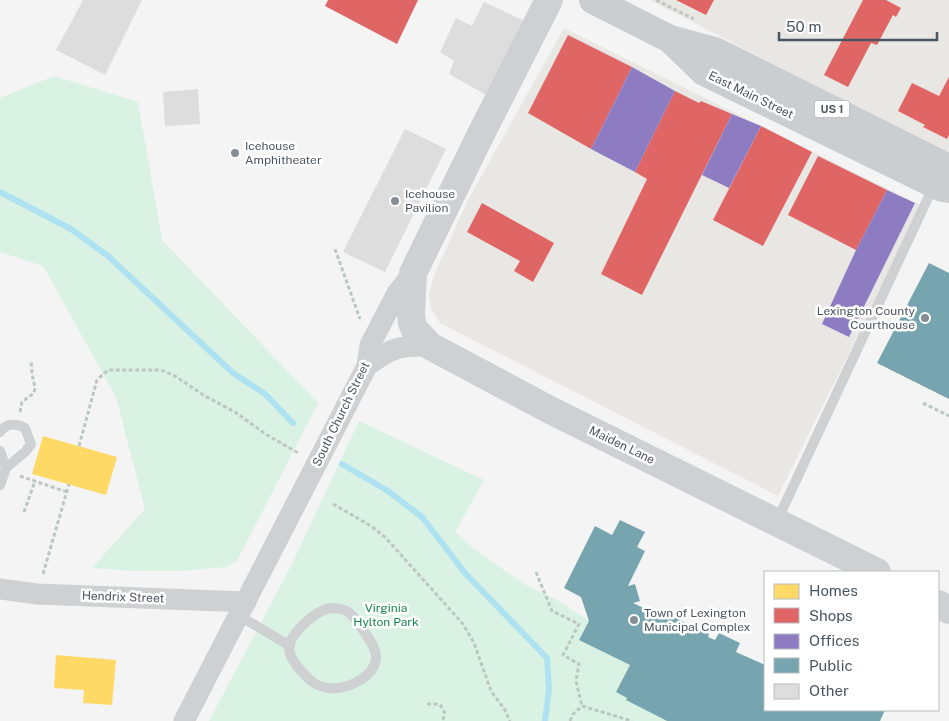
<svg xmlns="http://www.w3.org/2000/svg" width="949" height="721" viewBox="0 0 949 721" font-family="'Public Sans',sans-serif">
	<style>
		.commercial { fill: #e8e7e3 }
		.green { fill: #d9f2e3 }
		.homes { fill: #ffd966 }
		.shops { fill: #e06666 }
		.offices { fill: #8e7cc3 }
		.public { fill: #76a5af }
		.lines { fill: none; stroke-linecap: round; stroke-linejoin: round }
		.stream { stroke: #aee2f0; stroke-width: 6 }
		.building { fill: #ddddde }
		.path { stroke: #bcc7c4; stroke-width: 3; stroke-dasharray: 4 2.5; stroke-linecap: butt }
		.service { stroke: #ced0d2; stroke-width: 10 }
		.minor { stroke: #ced0d2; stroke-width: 21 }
		.secondary { stroke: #ced0d4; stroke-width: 28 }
		.primary { stroke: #caced1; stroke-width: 28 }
		.poi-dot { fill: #868d94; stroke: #fff; stroke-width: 2 }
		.labels { text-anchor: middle; stroke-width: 5; stroke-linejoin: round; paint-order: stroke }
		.shield { fill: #fff; stroke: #808990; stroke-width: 1 }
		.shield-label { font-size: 11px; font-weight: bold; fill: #4a5661 }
		.street-label { font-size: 12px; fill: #4a5661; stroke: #fff }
		.poi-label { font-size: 12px; fill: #4a5661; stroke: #fff; text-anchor: start }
		.park-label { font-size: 12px; fill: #17864f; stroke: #fff }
	</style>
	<rect width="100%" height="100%" fill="#f4f4f4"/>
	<!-- commercial -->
	<path class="commercial" d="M 650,0 L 949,0 L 949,152 L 796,76 Z
		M 564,28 L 922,206 L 778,496 L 440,323 L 431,309 L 429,293 L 435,273 L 467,202 Z"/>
	<!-- green -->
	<path class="green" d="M 54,76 L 138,102 L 162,240 L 318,403 L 237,561 L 227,567 L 178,571 L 134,571 L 92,568 L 145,509 L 116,397 L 43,266 L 0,252 L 0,98 Z
		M 359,421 L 484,480 L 455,532 L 474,549 L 524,584 L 557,600 L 589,621 L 579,640 L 630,665 L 616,692 L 627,698 L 626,700 L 667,721 L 209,721 L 292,564 Z"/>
	<!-- homes -->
	<path class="homes" d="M 43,436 L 117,457 L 106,495 L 32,474 Z
		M 56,655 L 116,660 L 112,705 L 83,703 L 84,690 L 54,688 Z"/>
	<!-- shops -->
	<path class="shops" d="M 328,0 L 418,0 L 397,44 L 325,6 Z
		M 676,0 L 714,0 L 706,15 Z
		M 863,0 L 886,0 L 901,8 L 896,17 L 893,15 L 877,45 L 871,43 L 848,87 L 824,75 Z
		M 568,35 L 632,67 L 591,149 L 528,113 Z
		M 949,77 L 949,135 L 947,139 L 923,127 L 925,125 L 898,111 L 912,83 L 939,96 Z
		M 675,91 L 699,103 L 701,101 L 732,114 L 642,295 L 601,274 L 647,179 L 635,172 Z
		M 761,126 L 812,152 L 763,246 L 713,220 Z
		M 818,156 L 887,190 L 856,250 L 788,215 Z
		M 482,203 L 554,243 L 533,282 L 514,271 L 520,261 L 467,232 Z"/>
	<!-- offices -->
	<path class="offices" d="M 632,67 L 675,91 L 635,172 L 591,149 Z
		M 732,114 L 761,126 L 729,188 L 702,175 Z
		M 887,190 L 915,203 L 849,337 L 822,324 L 856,250 Z"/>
	<!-- public -->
	<path class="public" d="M 929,263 L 949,273 L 949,399 L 877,363 Z
		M 620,520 L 645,532 L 637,547 L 645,551 L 628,586 L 635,584 L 640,601 L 633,603 L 667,619 L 669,615 L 709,634 L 708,637 L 715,640 L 719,633 L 740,643 L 736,652 L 765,665 L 765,710 L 885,710 L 880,721 L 667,721 L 626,700 L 627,698 L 616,692 L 630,665 L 579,640 L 589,621 L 581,597 L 564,588 L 595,526 L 612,535 Z"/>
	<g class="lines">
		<!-- stream -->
		<path class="stream" d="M 0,192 L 71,229 L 108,256 L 233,373 L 265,394 L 293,423
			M 342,464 L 388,491 L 422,517 L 465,573 L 547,658 L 549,689 L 545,721"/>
	</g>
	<!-- building -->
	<path class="building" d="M 83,0 L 142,0 L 105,75 L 56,50 Z
		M 484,2 L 527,22 L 488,96 L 449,74 L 454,61 L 440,52 L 456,18 L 472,26 Z
		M 198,89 L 200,124 L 165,126 L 163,92 Z
		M 405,129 L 446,149 L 385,272 L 343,252 Z"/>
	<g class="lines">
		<!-- path -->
		<path class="path" d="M 656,0 L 694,19
			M 335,249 L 360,319
			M 923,403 L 949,416
			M 20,412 L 22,402 L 34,393 L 35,388 L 32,374 L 31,360
			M 79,446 L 97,380 L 108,370 L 161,370 L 175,376 L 205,396 L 235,412 L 267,435 L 300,454
			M 20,476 L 67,492
			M 333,504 L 371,526 L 385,537 L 463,624 L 474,643 L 491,691 L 505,710 L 510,721
			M 24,512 L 35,481
			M 536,572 L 552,611 L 579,624 L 563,655 L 579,664 L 576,681 L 582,706
			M 43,574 L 69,484
			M 427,704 L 439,704 C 445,710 446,714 442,721
			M 582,706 L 632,721
			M 570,721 L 573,714 L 582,706"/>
		<!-- service -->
		<path class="service" d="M 0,432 C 6,423 16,423 25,428 L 31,444 L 26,451 L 6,468 L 0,485
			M 0,451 L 6,468
			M 777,521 L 934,185
			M 330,608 C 348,608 351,613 361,627 C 366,635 376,646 376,657 C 375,678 346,690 328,688 C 319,687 311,682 305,675 C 299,669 290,658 289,649 C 289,633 316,611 330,608 Z
			M 238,615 L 290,646"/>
		<!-- minor -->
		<path class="minor" d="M 367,366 C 392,347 399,346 430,346
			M 0,589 L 37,594 L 246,602
			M 184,721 L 367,366 L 370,345 L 397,293 L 413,273"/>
		<!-- secondary -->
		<path class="secondary" d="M 549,0 L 481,134 L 413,273 L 411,314 L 412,323 L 415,330 L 430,346 L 552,411 L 877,572
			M 938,604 L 949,610"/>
		<!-- primary -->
		<path class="primary" d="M 593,0 L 670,39 L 715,51 L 949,168
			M 671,40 L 704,72 L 942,188 L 949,189"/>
	</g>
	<!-- markers -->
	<g class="poi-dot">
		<circle cx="235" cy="153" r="5"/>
		<circle cx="395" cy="201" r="5"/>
		<circle cx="925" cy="318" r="5"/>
		<circle cx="634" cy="620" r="5"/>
	</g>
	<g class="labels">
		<!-- shield labels -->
		<rect class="shield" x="814.5" y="100.5" width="35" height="17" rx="4"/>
		<g class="shield-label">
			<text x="832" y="113">US 1</text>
		</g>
		<!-- street labels -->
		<g class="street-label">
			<text transform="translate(751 95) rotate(26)" y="4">East Main Street</text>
			<text transform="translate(341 414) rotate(-64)" y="4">South Church Street</text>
			<text transform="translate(622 445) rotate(26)" y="4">Maiden Lane</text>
			<text transform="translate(123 597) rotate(2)" y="4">Hendrix Street</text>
		</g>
		<!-- poi labels -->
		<g class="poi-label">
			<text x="245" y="150">Icehouse<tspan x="245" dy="14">Amphitheater</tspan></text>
			<text x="405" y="198">Icehouse<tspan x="405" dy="14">Pavilion</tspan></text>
			<text x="915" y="315" text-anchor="end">Lexington County<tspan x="915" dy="14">Courthouse</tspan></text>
			<text x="644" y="617">Town of Lexington<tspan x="644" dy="14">Municipal Complex</tspan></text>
		</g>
		<!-- park labels -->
		<g class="park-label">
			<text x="386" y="612">Virginia<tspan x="386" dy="14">Hylton Park</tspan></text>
		</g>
	</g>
	<!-- legend -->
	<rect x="764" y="571" width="175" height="140" fill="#ffffff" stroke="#b7bbc0"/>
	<rect x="774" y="584" width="25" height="15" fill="#ffd966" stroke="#b7bbc0"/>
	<text x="809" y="596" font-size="15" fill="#4a5661">Homes</text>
	<rect x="774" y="608" width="25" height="15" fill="#e06666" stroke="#b7bbc0"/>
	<text x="809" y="621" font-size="15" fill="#4a5661">Shops</text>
	<rect x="774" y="634" width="25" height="15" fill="#8e7cc3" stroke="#b7bbc0"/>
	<text x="809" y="646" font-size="15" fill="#4a5661">Offices</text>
	<rect x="774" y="658" width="25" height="15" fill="#76a5af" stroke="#b7bbc0"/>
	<text x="809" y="671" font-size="15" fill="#4a5661">Public</text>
	<rect x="774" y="684" width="25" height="15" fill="#ddddde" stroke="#b7bbc0"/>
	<text x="809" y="696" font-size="15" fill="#4a5661">Other</text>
	<!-- scale -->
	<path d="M779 32v8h158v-8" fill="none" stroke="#4a5661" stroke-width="2.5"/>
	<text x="786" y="32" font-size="15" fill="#4a5661" stroke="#ffffff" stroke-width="4" paint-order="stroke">50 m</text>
</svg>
